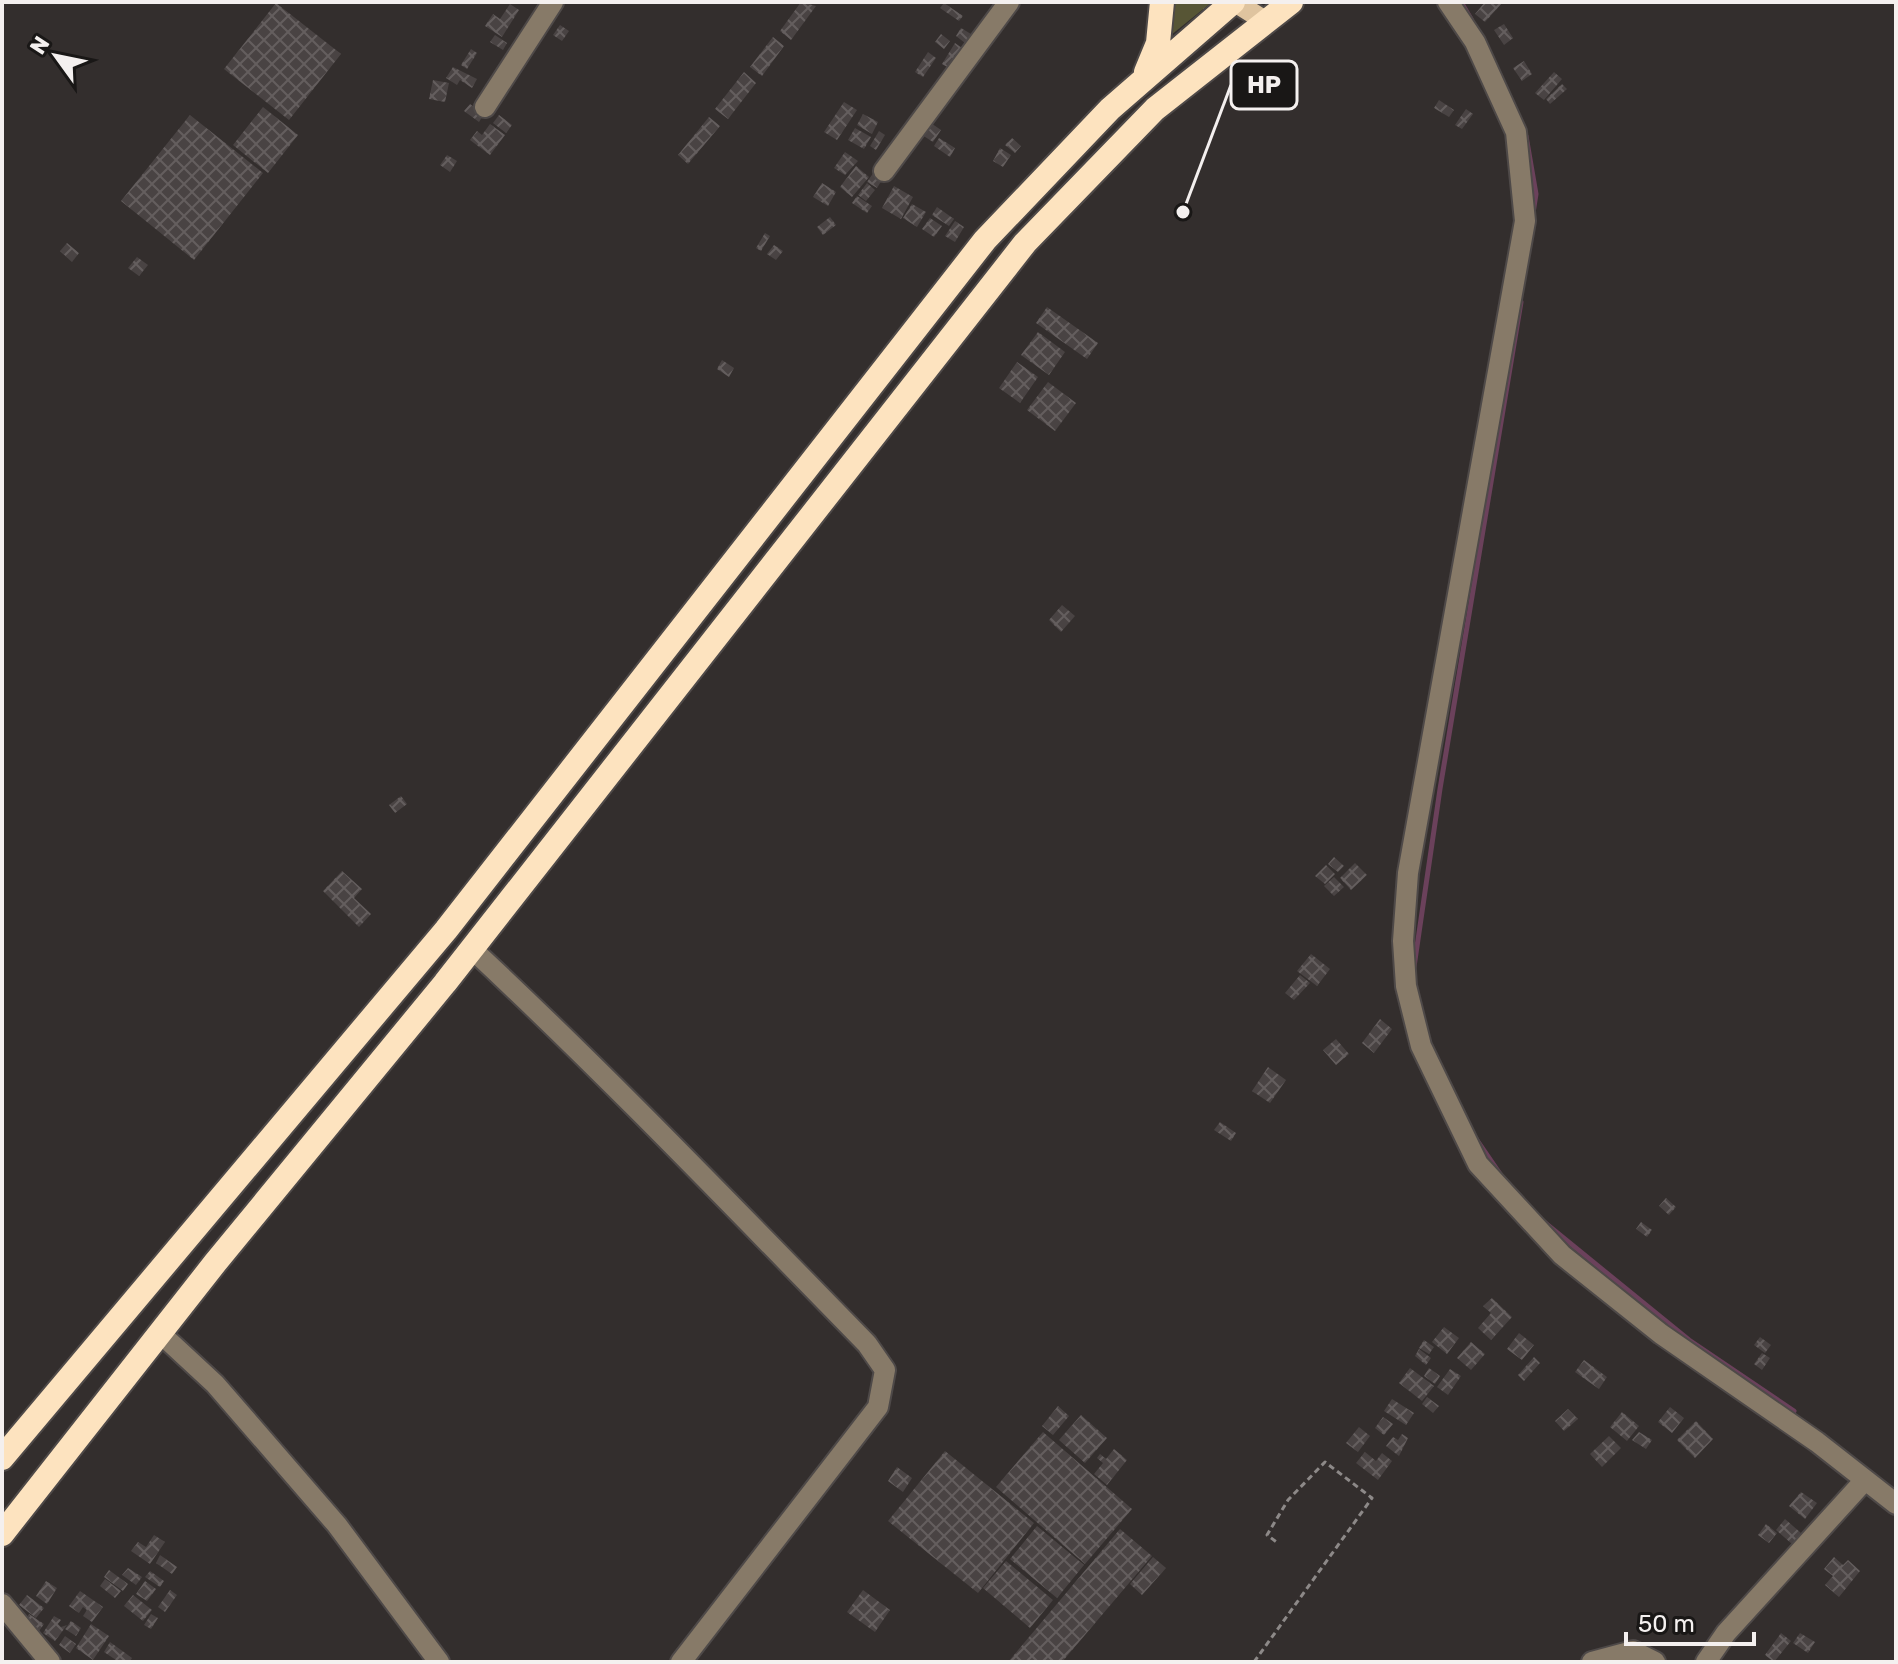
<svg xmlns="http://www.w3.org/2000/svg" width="1898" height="1664" viewBox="0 0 1898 1664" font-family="Rubik,sans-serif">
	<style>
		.grass { fill: url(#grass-tufts) }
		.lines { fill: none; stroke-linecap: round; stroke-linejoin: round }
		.stream { stroke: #6b415b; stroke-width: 5 }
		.building { fill: url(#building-cross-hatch) }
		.minor-casing { stroke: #4e4948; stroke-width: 24 }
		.major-casing { stroke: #4e4948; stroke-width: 24 }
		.highway-casing { stroke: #4e4948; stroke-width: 28 }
		.path { stroke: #8d8988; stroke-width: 3; stroke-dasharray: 6 4; stroke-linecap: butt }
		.minor { stroke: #877a68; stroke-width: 20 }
		.major { stroke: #dfc49f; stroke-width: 20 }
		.highway { stroke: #fde3bf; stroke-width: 24 }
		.leader { fill: none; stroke: #f4f0ef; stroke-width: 3 }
		.callout-dot { fill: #f4f0ef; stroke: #191716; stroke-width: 3 }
		.callout { fill: #191716; stroke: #f4f0ef; stroke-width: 3 }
		.callout-label { font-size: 24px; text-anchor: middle; font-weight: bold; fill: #f4f0ef }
	</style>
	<defs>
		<pattern id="grass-tufts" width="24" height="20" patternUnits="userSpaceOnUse" patternTransform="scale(2)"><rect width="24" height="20" fill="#575535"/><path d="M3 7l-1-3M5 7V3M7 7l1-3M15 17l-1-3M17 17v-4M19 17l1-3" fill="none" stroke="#706e53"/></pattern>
		<pattern id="building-cross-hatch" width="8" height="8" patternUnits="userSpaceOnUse" patternTransform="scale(2)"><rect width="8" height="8" fill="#494343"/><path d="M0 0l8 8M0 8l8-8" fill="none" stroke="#645e5e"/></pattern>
	</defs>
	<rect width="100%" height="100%" fill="#332e2d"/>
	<!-- grass -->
	<path class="grass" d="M 1171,2 L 1212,2 L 1171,35 Z"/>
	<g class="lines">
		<!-- stream -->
		<path class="stream" d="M 1461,2 L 1471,19
			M 1526,136 L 1536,194 L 1533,213
			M 1414,967 L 1440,789 L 1521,302
			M 1474,1136 L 1500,1174
			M 1544,1222 L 1689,1340 L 1794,1411"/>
	</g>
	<!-- building -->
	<path class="building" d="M 801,2 L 816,6 L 791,40 L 780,31 Z
		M 1485,2 L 1503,2 L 1485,22 L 1475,14 Z
		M 276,3 L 341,54 L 289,120 L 224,69 Z
		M 944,3 L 963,16 L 959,21 L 940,8 Z
		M 510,4 L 519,10 L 502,37 L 485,26 L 493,14 L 500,19 Z
		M 1504,24 L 1513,38 L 1504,45 L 1494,30 Z
		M 560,25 L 569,31 L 562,41 L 553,35 Z
		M 961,28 L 971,34 L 965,43 L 956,36 Z
		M 941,34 L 950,41 L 944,49 L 935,42 Z
		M 495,35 L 507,43 L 503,50 L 490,42 Z
		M 773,37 L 784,46 L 762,76 L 750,67 Z
		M 955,43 L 962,48 L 949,68 L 942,64 Z
		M 471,49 L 477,53 L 467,69 L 461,65 Z
		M 928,52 L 936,58 L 923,77 L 915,72 Z
		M 1524,61 L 1532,74 L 1522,81 L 1513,68 Z
		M 453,67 L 477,79 L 472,88 L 460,80 L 457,85 L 446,78 Z
		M 744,72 L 756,83 L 728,119 L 715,109 Z
		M 1554,72 L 1562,79 L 1544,100 L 1535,93 Z
		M 433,80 L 449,83 L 445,102 L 429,99 Z
		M 1562,84 L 1567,89 L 1550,104 L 1546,99 Z
		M 1439,100 L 1454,110 L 1449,117 L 1434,108 Z
		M 844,102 L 857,110 L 837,140 L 824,132 Z
		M 470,104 L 484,114 L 479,122 L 464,111 Z
		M 263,107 L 298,135 L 268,173 L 233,145 Z
		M 1466,109 L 1473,114 L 1462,129 L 1455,125 Z
		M 863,114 L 878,122 L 872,134 L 857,125 Z
		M 190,115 L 263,173 L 194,260 L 121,201 Z
		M 499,115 L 512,125 L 506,133 L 493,123 Z
		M 709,117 L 720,126 L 688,164 L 678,155 Z
		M 928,121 L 941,130 L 933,142 L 919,133 Z
		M 490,124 L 505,135 L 490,155 L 470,140 L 477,131 L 482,135 Z
		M 855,128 L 871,137 L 864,149 L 848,140 Z
		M 879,131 L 885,135 L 876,150 L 870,146 Z
		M 939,138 L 955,148 L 950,157 L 934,146 Z
		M 1012,138 L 1021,146 L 1015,153 L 1005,145 Z
		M 1000,148 L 1011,155 L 1003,167 L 993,161 Z
		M 845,152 L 858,161 L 845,175 L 834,168 Z
		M 447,155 L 457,161 L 450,172 L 440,165 Z
		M 856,166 L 869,177 L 852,197 L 840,187 Z
		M 876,169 L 885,175 L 877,188 L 867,182 Z
		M 822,183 L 836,192 L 828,206 L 813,197 Z
		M 867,183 L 875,190 L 866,201 L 858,195 Z
		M 894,186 L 913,197 L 901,219 L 882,208 Z
		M 857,196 L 872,206 L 867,213 L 852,203 Z
		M 912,204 L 926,212 L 917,227 L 903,218 Z
		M 937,207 L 954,219 L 949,226 L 932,215 Z
		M 830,217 L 836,225 L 823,235 L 817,227 Z
		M 930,218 L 942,226 L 934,237 L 922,229 Z
		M 955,221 L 964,227 L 955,242 L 945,236 Z
		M 765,233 L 770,236 L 761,251 L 756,248 Z
		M 67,243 L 79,253 L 72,262 L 60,251 Z
		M 774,245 L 783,251 L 776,260 L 767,254 Z
		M 137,257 L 148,265 L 139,276 L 128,268 Z
		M 1047,307 L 1098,343 L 1087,359 L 1036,323 Z
		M 1038,332 L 1065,352 L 1049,375 L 1021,355 Z
		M 722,360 L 734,368 L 729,377 L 717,369 Z
		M 1017,362 L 1038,377 L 1020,403 L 999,388 Z
		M 1048,382 L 1076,403 L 1055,431 L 1027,410 Z
		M 1062,605 L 1075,616 L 1061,632 L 1049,620 Z
		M 401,796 L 407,804 L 395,813 L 389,805 Z
		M 1334,857 L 1344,866 L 1338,872 L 1328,864 Z
		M 1355,863 L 1367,875 L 1351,890 L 1340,878 Z
		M 1326,865 L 1335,874 L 1325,884 L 1315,876 Z
		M 342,871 L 362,889 L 354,898 L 371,914 L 359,927 L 323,891 Z
		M 1334,877 L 1344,887 L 1334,896 L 1324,886 Z
		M 1311,954 L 1330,969 L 1317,986 L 1297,971 Z
		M 1300,975 L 1310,983 L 1294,1000 L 1285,993 Z
		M 1380,1019 L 1392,1029 L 1374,1053 L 1362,1043 Z
		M 1336,1039 L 1349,1054 L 1336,1065 L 1323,1050 Z
		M 1268,1067 L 1286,1080 L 1270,1103 L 1252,1091 Z
		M 1220,1122 L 1236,1133 L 1231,1141 L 1214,1130 Z
		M 1666,1198 L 1676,1207 L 1669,1215 L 1659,1206 Z
		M 1641,1222 L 1652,1230 L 1647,1237 L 1636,1229 Z
		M 1492,1298 L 1512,1317 L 1491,1340 L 1478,1328 L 1491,1313 L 1483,1306 Z
		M 1444,1327 L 1459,1338 L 1447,1354 L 1432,1342 Z
		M 1519,1333 L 1534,1345 L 1522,1360 L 1507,1349 Z
		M 1760,1337 L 1771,1345 L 1765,1353 L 1754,1345 Z
		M 1424,1340 L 1434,1347 L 1429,1354 L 1419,1348 Z
		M 1471,1342 L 1485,1354 L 1471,1370 L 1457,1358 Z
		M 1419,1349 L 1431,1358 L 1426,1365 L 1415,1356 Z
		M 1762,1353 L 1770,1358 L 1762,1370 L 1754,1364 Z
		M 1534,1357 L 1540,1363 L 1524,1381 L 1518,1375 Z
		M 1584,1360 L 1607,1377 L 1599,1389 L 1575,1372 Z
		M 1410,1368 L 1434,1386 L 1422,1401 L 1399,1383 Z
		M 1429,1368 L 1440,1376 L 1435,1384 L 1424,1376 Z
		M 1450,1369 L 1461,1376 L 1448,1395 L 1437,1387 Z
		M 1427,1397 L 1439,1406 L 1433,1413 L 1422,1404 Z
		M 1392,1399 L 1414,1413 L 1406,1425 L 1384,1411 Z
		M 1058,1406 L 1069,1416 L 1053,1435 L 1042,1426 Z
		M 1670,1407 L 1684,1418 L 1672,1433 L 1658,1422 Z
		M 1568,1409 L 1578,1419 L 1564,1431 L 1555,1421 Z
		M 1622,1412 L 1639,1426 L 1627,1441 L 1610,1427 Z
		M 1081,1415 L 1107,1438 L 1085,1463 L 1059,1440 Z
		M 1383,1417 L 1393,1424 L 1384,1435 L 1375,1428 Z
		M 1696,1421 L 1713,1439 L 1695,1458 L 1677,1440 Z
		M 1359,1427 L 1370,1436 L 1358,1452 L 1346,1443 Z
		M 1043,1432 L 1132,1509 L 1085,1564 L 996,1487 Z
		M 1639,1432 L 1652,1440 L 1646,1449 L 1632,1440 Z
		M 1402,1434 L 1408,1438 L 1399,1456 L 1386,1446 L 1393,1437 L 1398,1440 Z
		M 1609,1436 L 1621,1448 L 1602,1467 L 1590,1454 Z
		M 1114,1449 L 1127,1460 L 1107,1485 L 1094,1474 L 1103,1463 L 1097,1458 L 1100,1454 L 1106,1459 Z
		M 945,1451 L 1034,1523 L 978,1593 L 888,1521 Z
		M 1365,1452 L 1376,1461 L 1382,1453 L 1392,1461 L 1378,1480 L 1356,1463 Z
		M 897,1467 L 912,1478 L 903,1492 L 888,1481 Z
		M 1801,1492 L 1817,1503 L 1805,1519 L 1789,1506 Z
		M 1785,1519 L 1801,1533 L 1792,1544 L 1776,1530 Z
		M 1766,1524 L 1777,1533 L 1769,1543 L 1758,1535 Z
		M 1037,1526 L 1084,1565 L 1057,1598 L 1010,1559 Z
		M 1120,1529 L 1152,1556 L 1062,1662 L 1008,1662 Z
		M 154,1535 L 165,1542 L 150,1564 L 131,1551 L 138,1542 L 146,1547 Z
		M 160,1555 L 177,1567 L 172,1574 L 156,1563 Z
		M 1153,1557 L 1166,1568 L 1142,1595 L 1130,1584 Z
		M 1834,1557 L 1843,1565 L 1848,1560 L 1860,1571 L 1839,1597 L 1825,1585 L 1833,1576 L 1824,1569 Z
		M 1006,1561 L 1053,1600 L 1030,1628 L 983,1588 Z
		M 128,1568 L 142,1577 L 136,1585 L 122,1575 Z
		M 109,1570 L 128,1584 L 123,1591 L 104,1577 Z
		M 150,1571 L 164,1581 L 160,1587 L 145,1577 Z
		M 105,1579 L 121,1591 L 115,1598 L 100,1586 Z
		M 46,1581 L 57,1588 L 47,1604 L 36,1596 Z
		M 145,1581 L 156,1589 L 147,1601 L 136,1594 Z
		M 170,1590 L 177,1595 L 165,1612 L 158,1607 Z
		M 863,1590 L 890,1610 L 875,1632 L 847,1612 Z
		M 80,1591 L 103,1607 L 92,1622 L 83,1616 L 87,1610 L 83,1607 L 79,1613 L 69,1606 Z
		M 27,1595 L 44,1608 L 36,1618 L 19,1605 Z
		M 133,1595 L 152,1610 L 143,1621 L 124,1606 Z
		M 29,1614 L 44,1624 L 37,1634 L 22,1624 Z
		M 151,1614 L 158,1618 L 151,1629 L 144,1625 Z
		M 54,1616 L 61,1620 L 58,1624 L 61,1627 L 67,1625 L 55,1641 L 43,1633 Z
		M 71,1621 L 81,1628 L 76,1636 L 65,1629 Z
		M 91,1624 L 109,1636 L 93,1660 L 76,1648 Z
		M 1781,1633 L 1791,1641 L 1774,1662 L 1765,1655 Z
		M 1800,1633 L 1815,1642 L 1808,1653 L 1793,1643 Z
		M 65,1636 L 76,1644 L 70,1653 L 59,1645 Z
		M 110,1642 L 132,1658 L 129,1662 L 119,1662 L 104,1652 Z"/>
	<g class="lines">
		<!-- minor casing -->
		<g class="minor-casing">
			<path id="minor" d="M 1448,2 L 1475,42 L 1516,132 L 1525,221 L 1408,873 L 1403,941 L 1406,986 L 1421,1046 L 1478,1164 L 1562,1255 L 1661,1334 L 1817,1442 L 1896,1504
				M 485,107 L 553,2
				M 884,171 L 1009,2
				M 472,949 C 608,1076 737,1211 867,1344 L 885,1370 L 878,1407 L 681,1662
				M 160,1333 L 215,1384 L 337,1525 L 439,1662
				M 2,1604 L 50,1662
				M 1592,1662 L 1633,1651 L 1655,1662
				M 1706,1662 L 1726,1633 L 1865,1480"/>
		</g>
		<!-- major casing -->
		<g class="major-casing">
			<path id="major" d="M 1235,2 L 1265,21"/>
		</g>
		<!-- highway casing -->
		<g class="highway-casing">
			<path id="highway" d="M 1146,72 L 1158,43 L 1162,2
				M 2,1458 L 446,930 L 985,240 L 1110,109 L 1233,2
				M 2,1534 L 215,1263 L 445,983 L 1025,243 L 1155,109 L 1291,2"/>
		</g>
		<!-- path -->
		<path class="path" d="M 1254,1662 L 1372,1498 L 1325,1462 L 1288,1500 L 1267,1535 L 1278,1543"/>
		<!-- minor -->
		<use href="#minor" class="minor"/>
		<!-- major -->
		<use href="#major" class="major"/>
		<!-- highway -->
		<use href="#highway" class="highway"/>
	</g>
	<!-- callouts -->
	<path class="leader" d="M1183 212L1231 85"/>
	<circle class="callout-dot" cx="1183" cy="212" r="8"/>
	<rect class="callout" x="1231" y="61" width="66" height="48" rx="8"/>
	<g class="callout-label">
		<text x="1264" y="93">HP</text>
	</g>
	<!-- border -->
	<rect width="1898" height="1664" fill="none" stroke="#f4f0ef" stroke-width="8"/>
	<!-- north arrow -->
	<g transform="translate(56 56) rotate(303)" stroke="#191716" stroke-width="6" paint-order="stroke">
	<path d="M0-6L14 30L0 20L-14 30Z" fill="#f4f0ef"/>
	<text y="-12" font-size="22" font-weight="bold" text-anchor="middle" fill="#f4f0ef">N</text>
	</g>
	<!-- scale -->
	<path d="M1626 1632v12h128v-12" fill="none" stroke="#f4f0ef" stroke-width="4"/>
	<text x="1638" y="1632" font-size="24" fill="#f4f0ef" stroke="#191716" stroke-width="6" paint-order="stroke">50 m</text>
</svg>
